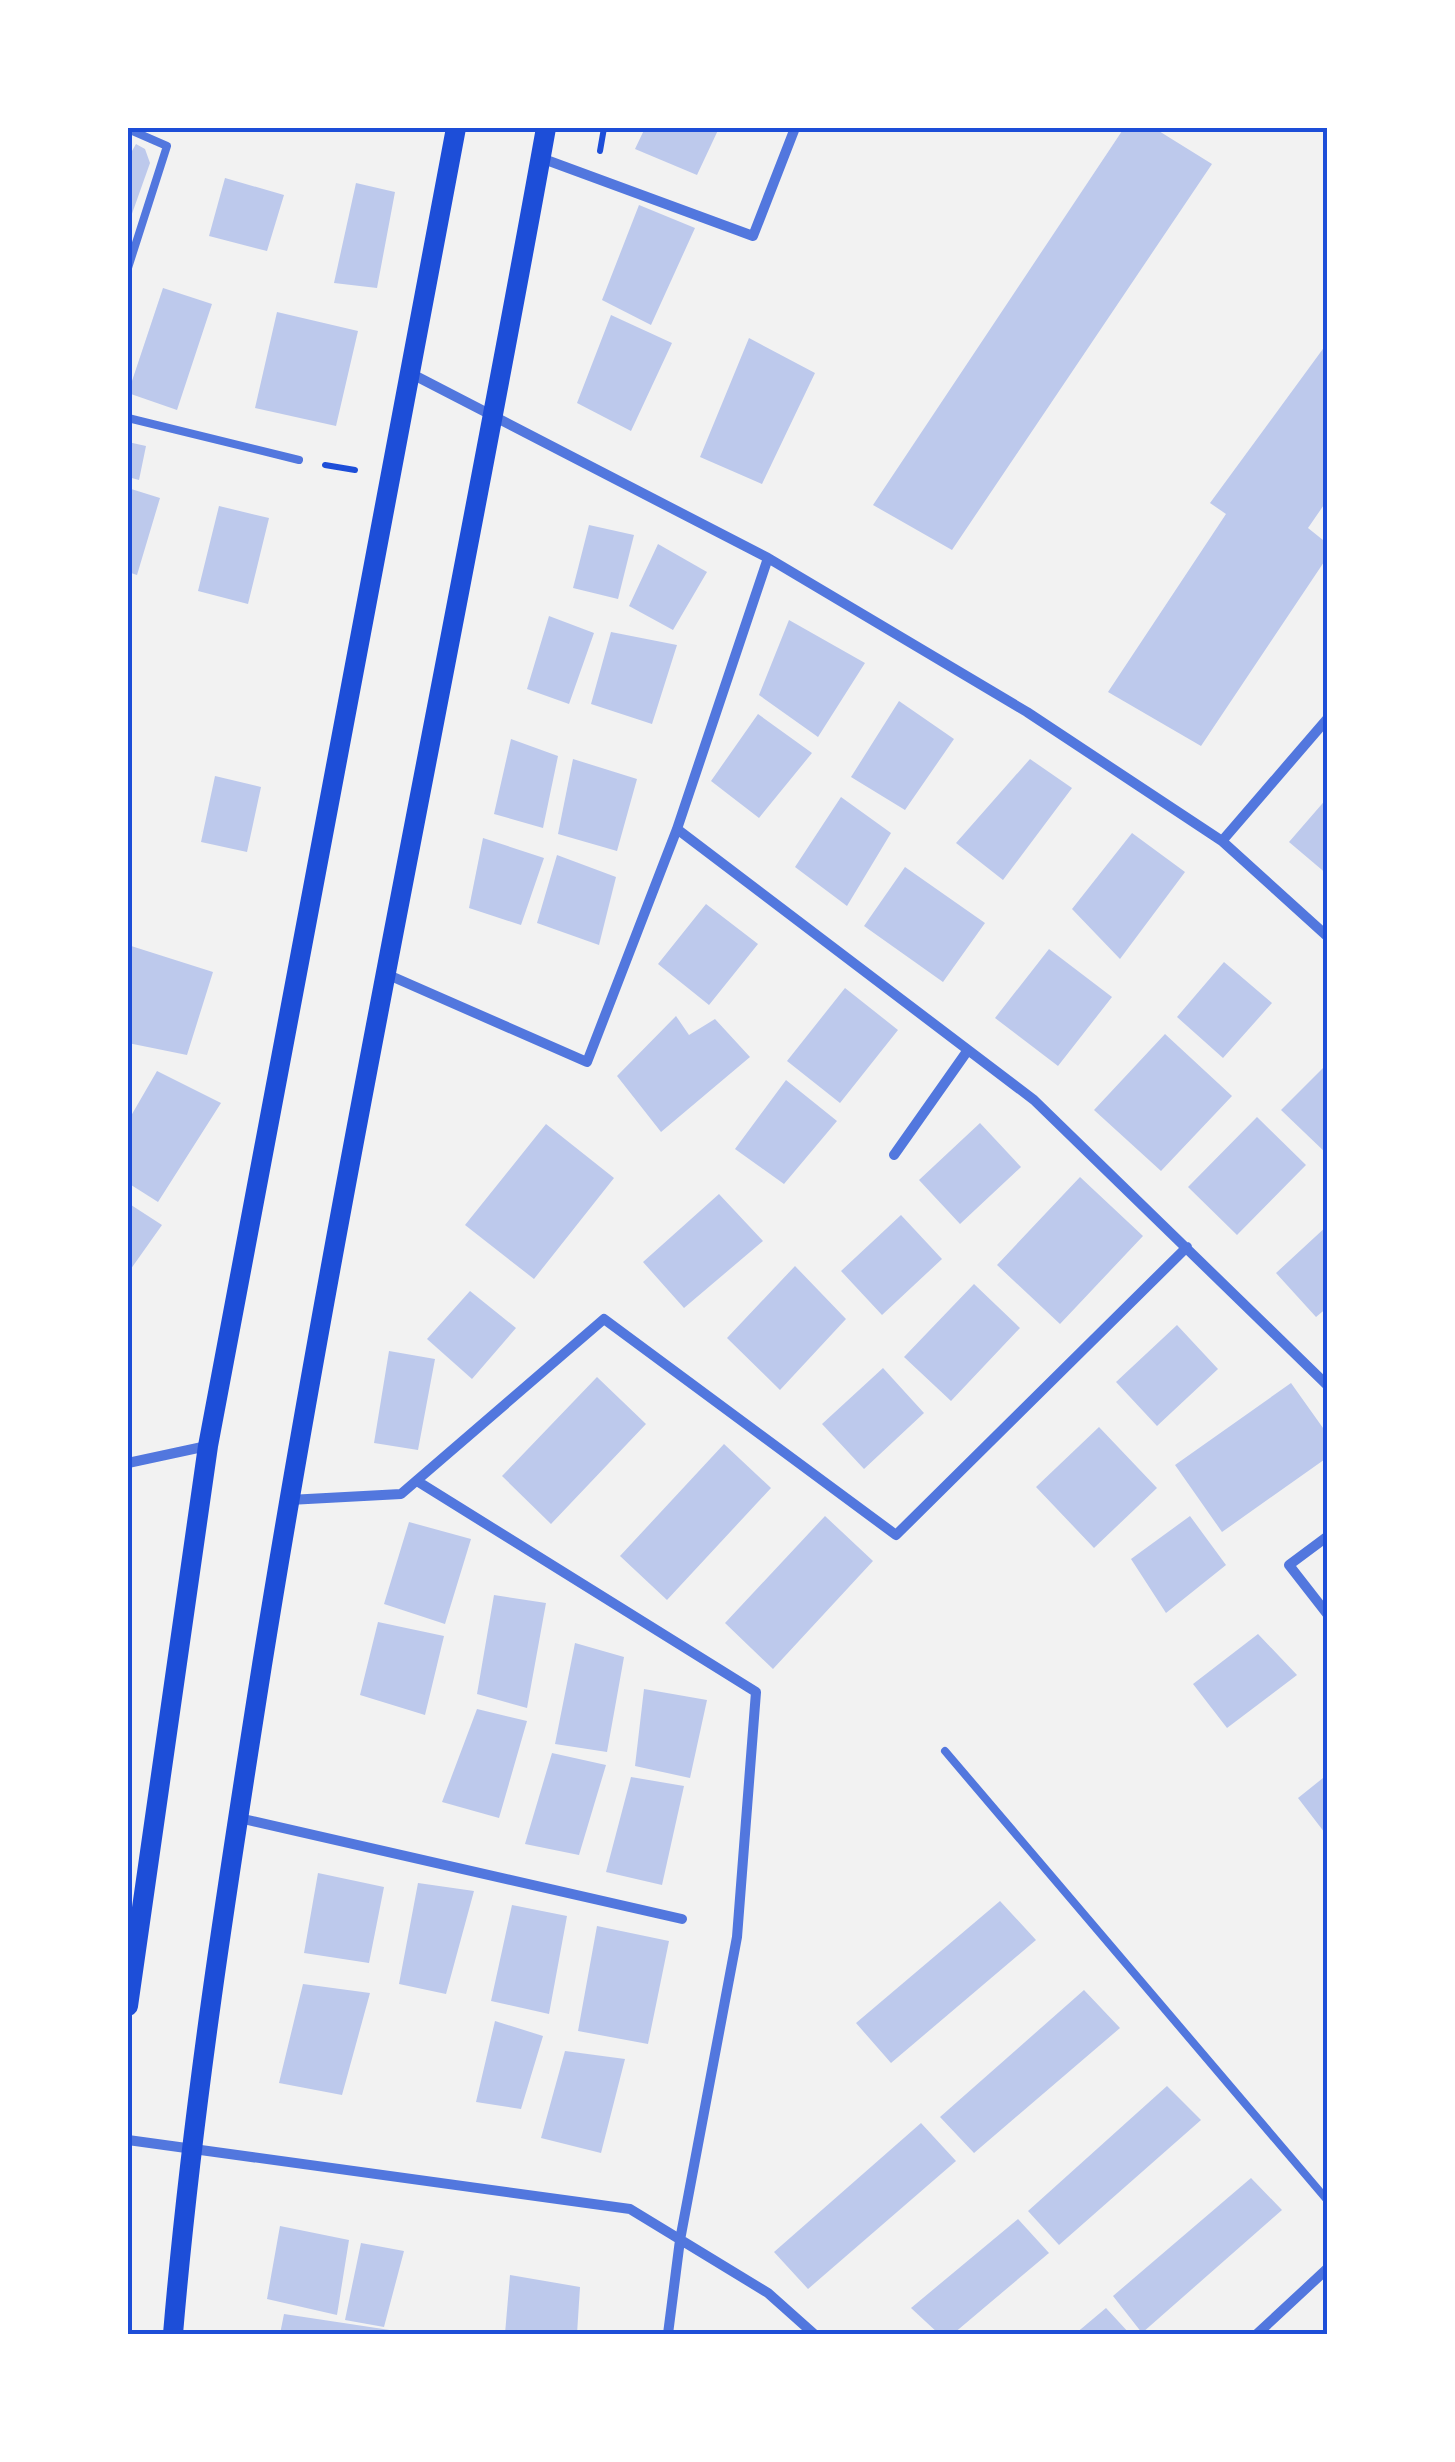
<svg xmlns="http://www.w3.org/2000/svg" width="1455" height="2462" viewBox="0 0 1455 2462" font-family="'DM Sans',sans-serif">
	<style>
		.building { fill: #bdc9ec }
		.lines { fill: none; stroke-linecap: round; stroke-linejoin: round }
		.path { stroke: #1d4ed8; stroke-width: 6 }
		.service { stroke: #5277de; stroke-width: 8 }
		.minor { stroke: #5277de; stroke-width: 10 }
		.secondary { stroke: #1d4ed8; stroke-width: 20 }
		.neatline { fill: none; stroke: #1d4ed8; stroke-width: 4 }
	</style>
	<rect width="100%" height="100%" fill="#f2f2f2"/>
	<!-- building -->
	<path class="building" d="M 645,128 L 719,128 L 697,175 L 635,149 Z
		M 1124,128 L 1154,128 L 1212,164 L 952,550 L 873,505 Z
		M 136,144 L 145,149 L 150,163 L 128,225 L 128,158 Z
		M 225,178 L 284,195 L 267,251 L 209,236 Z
		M 356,183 L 395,192 L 377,288 L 334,283 Z
		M 639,205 L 695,228 L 651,325 L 602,300 Z
		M 163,288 L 212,304 L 177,410 L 128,393 Z
		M 277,312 L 358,331 L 336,426 L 255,408 Z
		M 611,315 L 672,343 L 631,431 L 577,403 Z
		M 749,338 L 815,373 L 762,484 L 700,457 Z
		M 1328,342 L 1328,499 L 1308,528 L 1328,544 L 1328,556 L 1201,746 L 1108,692 L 1226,514 L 1210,503 Z
		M 128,442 L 146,446 L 139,480 L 128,477 Z
		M 128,488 L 160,498 L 137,575 L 128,572 Z
		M 219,506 L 269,518 L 248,604 L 198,591 Z
		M 589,525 L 634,535 L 618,599 L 573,588 Z
		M 658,544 L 707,572 L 673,630 L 629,606 Z
		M 549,616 L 594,633 L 569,704 L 527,689 Z
		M 789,620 L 865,663 L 818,737 L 759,695 Z
		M 611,632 L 677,645 L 652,724 L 591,704 Z
		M 899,701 L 954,739 L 905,810 L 851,777 Z
		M 758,714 L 812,753 L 759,818 L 711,781 Z
		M 511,739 L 558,756 L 543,828 L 494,814 Z
		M 573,759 L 637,779 L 617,851 L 558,834 Z
		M 1030,759 L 1072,788 L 1003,880 L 956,843 Z
		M 215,776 L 261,787 L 247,852 L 201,842 Z
		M 841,797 L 891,833 L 847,906 L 795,867 Z
		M 1328,797 L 1328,875 L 1289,842 Z
		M 1132,833 L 1185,872 L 1120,959 L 1072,909 Z
		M 483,838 L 544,858 L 521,925 L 469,908 Z
		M 557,855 L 616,877 L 599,945 L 537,923 Z
		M 905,867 L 985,923 L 943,982 L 864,926 Z
		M 706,904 L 758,944 L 709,1005 L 658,964 Z
		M 128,945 L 213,972 L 187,1055 L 128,1043 Z
		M 1049,949 L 1112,997 L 1058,1066 L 995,1018 Z
		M 1224,962 L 1272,1003 L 1223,1058 L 1177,1017 Z
		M 845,988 L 898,1030 L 840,1103 L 787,1061 Z
		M 676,1016 L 689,1035 L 715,1019 L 750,1057 L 661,1132 L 617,1076 Z
		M 1165,1034 L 1232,1096 L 1161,1171 L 1094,1110 Z
		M 1328,1063 L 1328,1155 L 1281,1110 Z
		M 157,1071 L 221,1103 L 158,1202 L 128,1183 L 128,1121 Z
		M 786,1080 L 837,1121 L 784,1184 L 735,1149 Z
		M 1257,1117 L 1306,1165 L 1237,1235 L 1188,1187 Z
		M 980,1123 L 1021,1167 L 960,1224 L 919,1180 Z
		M 546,1124 L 614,1178 L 534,1279 L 465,1225 Z
		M 1080,1177 L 1143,1236 L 1060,1324 L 997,1265 Z
		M 719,1194 L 763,1241 L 684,1308 L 643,1262 Z
		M 128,1203 L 162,1225 L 128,1273 Z
		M 901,1215 L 942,1259 L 882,1315 L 841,1271 Z
		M 1328,1225 L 1328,1307 L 1316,1317 L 1276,1273 Z
		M 795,1266 L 846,1319 L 780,1390 L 727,1338 Z
		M 974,1284 L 1020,1328 L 951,1401 L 904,1357 Z
		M 470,1291 L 516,1328 L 472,1379 L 427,1339 Z
		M 1177,1325 L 1218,1369 L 1157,1426 L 1116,1382 Z
		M 389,1351 L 435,1359 L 418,1450 L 374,1443 Z
		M 883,1368 L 924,1413 L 864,1469 L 822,1424 Z
		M 597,1377 L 646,1424 L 551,1524 L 502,1476 Z
		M 1291,1383 L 1328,1435 L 1328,1457 L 1222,1532 L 1175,1465 Z
		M 1099,1427 L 1157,1488 L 1094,1548 L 1036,1487 Z
		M 724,1444 L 771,1488 L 667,1600 L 620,1556 Z
		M 825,1516 L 873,1561 L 773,1669 L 725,1623 Z
		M 1190,1516 L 1226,1565 L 1166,1613 L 1131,1559 Z
		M 409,1522 L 471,1539 L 445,1624 L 384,1604 Z
		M 494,1595 L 546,1603 L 527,1708 L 477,1694 Z
		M 378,1622 L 444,1636 L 425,1715 L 360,1695 Z
		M 1258,1634 L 1297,1675 L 1227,1728 L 1193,1684 Z
		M 575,1643 L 624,1657 L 607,1752 L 555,1744 Z
		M 644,1689 L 707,1700 L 690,1778 L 635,1766 Z
		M 477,1709 L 527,1721 L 499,1818 L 442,1802 Z
		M 552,1753 L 606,1765 L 579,1855 L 525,1844 Z
		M 1328,1774 L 1328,1837 L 1298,1798 Z
		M 631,1777 L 684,1786 L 662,1885 L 606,1872 Z
		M 318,1873 L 384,1887 L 369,1963 L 304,1953 Z
		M 418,1883 L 474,1891 L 446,1994 L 399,1984 Z
		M 1000,1901 L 1036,1940 L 891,2063 L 856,2023 Z
		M 512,1905 L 567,1916 L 549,2014 L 491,2001 Z
		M 597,1926 L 669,1941 L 648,2044 L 578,2031 Z
		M 303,1984 L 370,1993 L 342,2095 L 279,2083 Z
		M 1084,1990 L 1120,2028 L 974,2153 L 940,2117 Z
		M 495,2021 L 543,2036 L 521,2109 L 476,2102 Z
		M 565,2051 L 625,2059 L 601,2153 L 541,2138 Z
		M 1167,2086 L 1201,2120 L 1059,2245 L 1028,2211 Z
		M 921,2123 L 956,2161 L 808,2289 L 774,2252 Z
		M 1251,2178 L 1282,2210 L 1142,2333 L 1113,2296 Z
		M 1018,2219 L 1049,2253 L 953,2334 L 939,2334 L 911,2308 Z
		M 280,2226 L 349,2240 L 337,2315 L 267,2299 Z
		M 361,2243 L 404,2251 L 384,2327 L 345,2320 Z
		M 510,2275 L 580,2287 L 577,2334 L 505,2334 Z
		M 1106,2308 L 1130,2334 L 1075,2334 Z
		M 284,2314 L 403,2332 L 402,2334 L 280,2334 Z"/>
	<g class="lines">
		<!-- path -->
		<path class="path" d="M 600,151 L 604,128
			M 325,465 L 355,470"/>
		<!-- service -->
		<path class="service" d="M 128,129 L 167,146 L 128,268
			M 128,418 L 299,460
			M 945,1751 L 1328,2201"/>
		<!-- minor -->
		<path class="minor" d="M 541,158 L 753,236 L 795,128
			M 410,373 L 768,558 L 1027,712 L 1222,841 L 1328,937
			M 677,829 L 1034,1100 L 1328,1386
			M 1222,841 L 1328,718
			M 384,973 L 587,1062 L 677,829 L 768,558
			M 894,1155 L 968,1050
			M 128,1463 L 207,1446
			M 417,1481 L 756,1692 L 737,1937 L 680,2240 L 668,2334
			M 289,1500 L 401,1494 L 604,1319 L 896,1535 L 1187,1247
			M 1328,1536 L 1289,1565 L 1328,1615
			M 239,1818 L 682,1919
			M 128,2140 L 630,2209 L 768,2293 L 814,2334
			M 1257,2334 L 1328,2268"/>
		<!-- secondary -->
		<path class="secondary" d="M 128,2006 L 208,1446 L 456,128
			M 173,2334 C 192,2110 227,1887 262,1665 C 345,1150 454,641 546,128"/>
	</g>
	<!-- border -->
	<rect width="1455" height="2462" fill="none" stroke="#ffffff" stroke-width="260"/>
	<rect x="130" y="130" width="1195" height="2202" class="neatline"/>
</svg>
